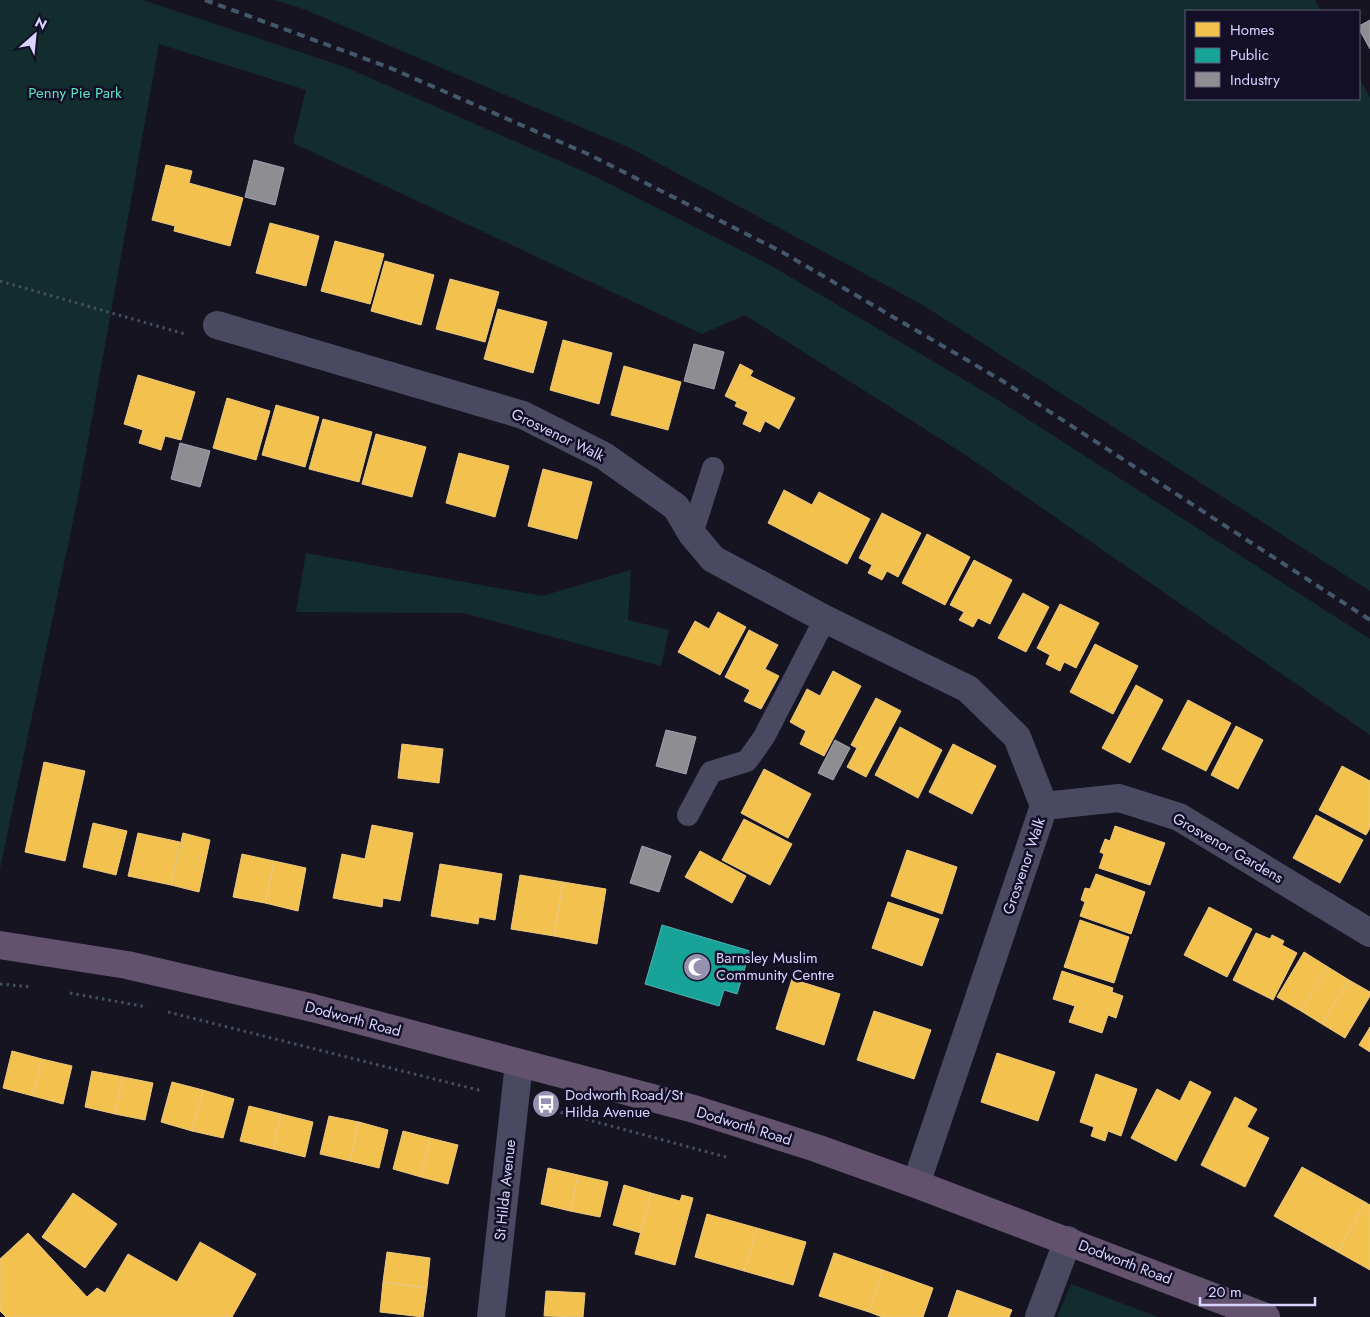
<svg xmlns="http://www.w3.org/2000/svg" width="1370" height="1317" viewBox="0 0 1370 1317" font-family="Jost,sans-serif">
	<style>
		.green { fill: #132c2d }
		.homes { fill: #f2c14e; stroke: #eac783 }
		.public { fill: #17a398; stroke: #51b2b7 }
		.industry { fill: #8d8d92; stroke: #a4a2b3 }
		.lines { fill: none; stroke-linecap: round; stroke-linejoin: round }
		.path { stroke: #44505f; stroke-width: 3; stroke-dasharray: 2.5 4; stroke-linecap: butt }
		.service { stroke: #4a4962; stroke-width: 22 }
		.minor { stroke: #4a4962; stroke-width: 28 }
		.trunk { stroke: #62526e; stroke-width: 28 }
		.rail { stroke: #43596b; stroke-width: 4; stroke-dasharray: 8 6; stroke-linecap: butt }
		.labels { text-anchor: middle; stroke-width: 5; stroke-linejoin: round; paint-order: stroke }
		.park-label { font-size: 15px; fill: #5fe0c0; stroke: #130f26 }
		.street-label { font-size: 15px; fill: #d9d4ff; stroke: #130f26 }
		.poi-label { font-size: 15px; fill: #d9d4ff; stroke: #130f26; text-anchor: start }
	</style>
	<rect width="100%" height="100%" fill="#161421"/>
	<!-- green -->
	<path class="green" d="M 0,0 L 143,0 L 345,67 L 594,176 L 770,265 L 990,395 L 1370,639 L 1370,735 L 961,452 L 745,315 L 702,334 L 293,143 L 306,90 L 159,44 L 77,502 L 0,869 Z
		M 275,0 L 1315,0 L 1321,11 L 1186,11 L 1186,99 L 1359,99 L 1359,78 L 1370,97 L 1370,591 L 921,304 L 630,148 L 306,10 Z
		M 306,553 L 542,596 L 631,570 L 628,620 L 669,630 L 661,666 L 463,613 L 296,612 Z
		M 1071,1284 L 1158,1317 L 1057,1317 Z"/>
	<!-- homes -->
	<path class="homes" d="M 166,165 L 192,171 L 189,183 L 243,198 L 230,246 L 174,231 L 175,226 L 152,220 Z
		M 270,223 L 319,236 L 306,286 L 256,273 Z
		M 335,241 L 384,254 L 370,304 L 321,291 Z
		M 385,261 L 434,275 L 421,325 L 371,311 Z
		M 450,279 L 499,292 L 485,342 L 436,329 Z
		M 498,309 L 547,322 L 533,373 L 484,359 Z
		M 563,340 L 612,353 L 599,404 L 550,390 Z
		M 740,364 L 753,371 L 750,376 L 795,398 L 779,429 L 765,421 L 760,432 L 743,424 L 748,412 L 735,406 L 737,402 L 725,396 Z
		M 624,366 L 681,382 L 668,430 L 611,415 Z
		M 138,375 L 195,392 L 181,440 L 165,436 L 161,450 L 139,443 L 143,430 L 124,424 Z
		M 227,398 L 270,411 L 256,460 L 213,448 Z
		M 276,405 L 319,417 L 305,467 L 262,455 Z
		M 323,419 L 372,432 L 359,482 L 309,469 Z
		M 376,434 L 426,447 L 412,497 L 362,484 Z
		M 459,453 L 509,466 L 495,517 L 446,503 Z
		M 543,469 L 592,482 L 577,539 L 528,526 Z
		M 784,490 L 812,505 L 819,492 L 870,519 L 847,564 L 768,523 Z
		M 882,513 L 921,533 L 898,577 L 887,571 L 882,580 L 868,573 L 872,565 L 859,558 Z
		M 927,534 L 970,557 L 945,605 L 902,583 Z
		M 974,560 L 1012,580 L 990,624 L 978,618 L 973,627 L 959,620 L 964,612 L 950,605 Z
		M 1023,593 L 1049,607 L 1026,652 L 998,638 Z
		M 1060,604 L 1099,623 L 1076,668 L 1064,662 L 1060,671 L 1046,664 L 1050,655 L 1037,648 Z
		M 718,612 L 746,627 L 720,675 L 678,652 L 695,621 L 709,629 Z
		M 749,630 L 778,645 L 765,669 L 779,676 L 761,709 L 744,701 L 750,690 L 725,677 Z
		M 1095,644 L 1138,666 L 1113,714 L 1070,692 Z
		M 833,671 L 861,686 L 824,756 L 800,744 L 806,731 L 790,722 L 807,689 L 820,696 Z
		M 1136,685 L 1163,700 L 1130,763 L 1102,748 Z
		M 876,698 L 901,711 L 866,777 L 847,767 L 857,748 L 851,745 Z
		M 1188,700 L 1231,723 L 1206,771 L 1162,749 Z
		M 1236,726 L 1263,740 L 1238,789 L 1211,775 Z
		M 900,727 L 942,750 L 918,798 L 875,775 Z
		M 402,744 L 443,749 L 439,783 L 398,778 Z
		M 953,744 L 996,766 L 972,814 L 929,792 Z
		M 44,762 L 85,771 L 65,861 L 25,852 Z
		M 1342,766 L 1370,781 L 1370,828 L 1366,835 L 1319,810 Z
		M 764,769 L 811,794 L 788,838 L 741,813 Z
		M 1316,815 L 1363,840 L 1340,883 L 1293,858 Z
		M 744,819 L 792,844 L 770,885 L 722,860 Z
		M 93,823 L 127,831 L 116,875 L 83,867 Z
		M 372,825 L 413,833 L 400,901 L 383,898 L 382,907 L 333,898 L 342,854 L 365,859 Z
		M 1115,826 L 1165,843 L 1150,885 L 1099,868 L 1104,854 L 1100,852 L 1105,839 L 1110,841 Z
		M 138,833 L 180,842 L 171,885 L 128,876 Z
		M 183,833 L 210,840 L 199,892 L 171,885 Z
		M 907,850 L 957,867 L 942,914 L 891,896 Z
		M 700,851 L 746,876 L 732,903 L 685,877 Z
		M 242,854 L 274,861 L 265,903 L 233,897 Z
		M 274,861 L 306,868 L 298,911 L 265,903 Z
		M 440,864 L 502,874 L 495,920 L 479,917 L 478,924 L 431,916 Z
		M 1096,874 L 1145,892 L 1131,934 L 1080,916 L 1085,902 L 1081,900 L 1085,888 L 1090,889 Z
		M 520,875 L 563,882 L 554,936 L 511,929 Z
		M 563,882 L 606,889 L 597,944 L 554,936 Z
		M 888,902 L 939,919 L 922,966 L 872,948 Z
		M 1209,907 L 1252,929 L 1227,977 L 1184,955 Z
		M 1080,920 L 1129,937 L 1114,983 L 1064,967 Z
		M 1256,933 L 1270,939 L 1272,935 L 1284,941 L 1282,945 L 1297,953 L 1273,1000 L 1233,980 Z
		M 1304,952 L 1328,967 L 1301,1011 L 1277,997 Z
		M 1328,967 L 1349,980 L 1322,1024 L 1301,1011 Z
		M 1062,971 L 1113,988 L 1112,992 L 1123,996 L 1116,1018 L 1108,1015 L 1102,1033 L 1069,1022 L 1075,1006 L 1053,999 Z
		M 792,979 L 840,994 L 824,1045 L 776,1029 Z
		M 1349,980 L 1370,992 L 1370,996 L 1345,1038 L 1322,1024 Z
		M 874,1011 L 931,1030 L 914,1079 L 857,1060 Z
		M 1370,1027 L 1370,1052 L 1359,1045 Z
		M 12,1051 L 42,1059 L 33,1096 L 3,1088 Z
		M 997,1053 L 1055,1072 L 1038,1121 L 981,1102 Z
		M 42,1059 L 72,1066 L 63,1104 L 33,1096 Z
		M 92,1071 L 123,1077 L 115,1114 L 85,1107 Z
		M 1096,1074 L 1137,1089 L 1121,1136 L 1108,1131 L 1105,1141 L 1091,1136 L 1094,1127 L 1080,1122 Z
		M 123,1077 L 153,1083 L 145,1120 L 115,1114 Z
		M 1190,1081 L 1211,1092 L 1176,1161 L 1131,1138 L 1157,1089 L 1180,1101 Z
		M 172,1082 L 203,1090 L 192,1131 L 161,1122 Z
		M 203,1090 L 234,1099 L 223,1138 L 192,1131 Z
		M 1235,1097 L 1257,1109 L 1247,1127 L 1269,1138 L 1245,1187 L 1201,1165 Z
		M 249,1106 L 281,1114 L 273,1149 L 240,1141 Z
		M 281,1114 L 313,1122 L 305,1157 L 273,1149 Z
		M 329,1116 L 359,1122 L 350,1161 L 320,1154 Z
		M 359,1122 L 388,1130 L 379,1168 L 350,1161 Z
		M 403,1131 L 430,1138 L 421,1177 L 393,1169 Z
		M 430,1138 L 458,1145 L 448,1184 L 421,1177 Z
		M 1302,1167 L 1365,1202 L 1338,1252 L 1274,1216 Z
		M 548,1168 L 578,1175 L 570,1211 L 541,1204 Z
		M 578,1175 L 608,1182 L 600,1217 L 570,1211 Z
		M 624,1185 L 651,1193 L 641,1233 L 613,1225 Z
		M 73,1193 L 117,1224 L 85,1268 L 42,1237 Z
		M 651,1193 L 680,1201 L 682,1195 L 693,1198 L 675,1265 L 635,1254 Z
		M 1365,1202 L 1370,1205 L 1370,1270 L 1338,1252 Z
		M 707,1214 L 757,1228 L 744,1271 L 695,1257 Z
		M 757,1228 L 806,1242 L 793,1285 L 744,1271 Z
		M 28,1233 L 87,1297 L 97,1288 L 105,1293 L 128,1254 L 177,1282 L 200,1242 L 256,1274 L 232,1317 L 6,1317 L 0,1311 L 0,1259 Z
		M 387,1252 L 430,1258 L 427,1288 L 383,1282 Z
		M 834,1253 L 883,1270 L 869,1312 L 819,1296 Z
		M 883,1270 L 933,1288 L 923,1317 L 882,1317 L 869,1312 Z
		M 383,1282 L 427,1288 L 423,1317 L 380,1312 Z
		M 957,1290 L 1012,1310 L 1009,1317 L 948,1317 Z
		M 546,1291 L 585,1293 L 583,1317 L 544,1316 Z"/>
	<!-- public -->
	<path class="public" d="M 662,925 L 750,951 L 737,994 L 724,990 L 719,1006 L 645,984 Z"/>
	<!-- industry -->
	<path class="industry" d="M 1370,20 L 1370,49 L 1359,29 L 1359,26 Z
		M 254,160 L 284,168 L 275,205 L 245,197 Z
		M 694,344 L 724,352 L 714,389 L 684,381 Z
		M 180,443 L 210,451 L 200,487 L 171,479 Z
		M 666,730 L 696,737 L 686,774 L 656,766 Z
		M 835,740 L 850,748 L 833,780 L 818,773 Z
		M 642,846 L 671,856 L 659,892 L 630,883 Z"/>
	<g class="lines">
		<!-- path -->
		<path class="path" d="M 0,281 L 185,334
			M 0,984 L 32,987
			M 70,993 L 147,1007
			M 168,1012 L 482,1091
			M 548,1109 L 726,1157"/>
		<!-- service -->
		<path class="service" d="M 692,534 L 713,468
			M 688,815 L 711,772 L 747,761 L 764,737 L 825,619"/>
		<!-- minor -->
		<path class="minor" d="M 217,325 L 523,415 L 604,456 L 676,507 L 692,534 L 713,559 L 825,619 L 968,689 L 1017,737 L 1044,806 L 916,1184
			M 1044,806 L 1119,798 L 1179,817 L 1370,933
			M 491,1317 L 519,1063
			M 1039,1317 L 1068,1240"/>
		<!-- trunk -->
		<path class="trunk" d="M 0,945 L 127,965 L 313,1008 L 694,1109 L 816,1148 L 916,1184 L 1266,1317"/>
		<!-- rail -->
		<path class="rail" d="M 205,0 L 388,67 L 588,154 L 782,252 L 1001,380 L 1370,620"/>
	</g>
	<!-- icons -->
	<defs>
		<g id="mosque-disc" transform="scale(1.4375)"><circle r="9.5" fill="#9591b1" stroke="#130f26"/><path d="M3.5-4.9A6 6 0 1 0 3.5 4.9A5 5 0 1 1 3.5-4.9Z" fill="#fff"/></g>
		<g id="bus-disc" transform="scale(1.4375)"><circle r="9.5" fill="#9591b1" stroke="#130f26"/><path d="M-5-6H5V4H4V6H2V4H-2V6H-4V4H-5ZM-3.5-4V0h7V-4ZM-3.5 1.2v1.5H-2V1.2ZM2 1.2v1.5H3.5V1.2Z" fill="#fff"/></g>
	</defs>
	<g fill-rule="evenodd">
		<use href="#mosque-disc" x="697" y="967"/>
		<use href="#bus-disc" x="546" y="1104"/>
	</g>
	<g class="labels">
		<!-- park labels -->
		<g class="park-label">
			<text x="75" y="98">Penny Pie Park</text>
		</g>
		<!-- street labels -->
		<g class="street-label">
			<text transform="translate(558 435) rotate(26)" y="5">Grosvenor Walk</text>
			<text transform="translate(1228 848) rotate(30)" y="5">Grosvenor Gardens</text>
			<text transform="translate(1024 866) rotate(-71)" y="5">Grosvenor Walk</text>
			<text transform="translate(353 1019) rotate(15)" y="5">Dodworth Road</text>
			<text transform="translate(744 1126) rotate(17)" y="5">Dodworth Road</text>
			<text transform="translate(505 1190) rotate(-84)" y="5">St Hilda Avenue</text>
			<text transform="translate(1125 1262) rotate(21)" y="5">Dodworth Road</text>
		</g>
		<!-- poi labels -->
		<g class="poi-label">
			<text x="716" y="963">Barnsley Muslim<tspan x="716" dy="17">Community Centre</tspan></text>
			<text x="565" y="1100">Dodworth Road/St<tspan x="565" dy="17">Hilda Avenue</tspan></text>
		</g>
	</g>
	<!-- legend -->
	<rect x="1185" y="10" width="175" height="90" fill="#130f26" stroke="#625e7d"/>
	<rect x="1195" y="22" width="25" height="15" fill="#f2c14e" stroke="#625e7d"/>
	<text x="1230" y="35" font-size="15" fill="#d9d4ff">Homes</text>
	<rect x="1195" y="48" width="25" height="15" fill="#17a398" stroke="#625e7d"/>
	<text x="1230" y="60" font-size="15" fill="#d9d4ff">Public</text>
	<rect x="1195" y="72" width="25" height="15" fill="#8d8d92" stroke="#625e7d"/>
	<text x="1230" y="85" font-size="15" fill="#d9d4ff">Industry</text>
	<!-- north arrow -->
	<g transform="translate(35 35) rotate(27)" stroke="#130f26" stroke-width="4" paint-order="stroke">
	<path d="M0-4L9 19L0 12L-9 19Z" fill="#d9d4ff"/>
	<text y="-8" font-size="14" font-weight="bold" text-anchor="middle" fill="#d9d4ff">N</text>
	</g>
	<!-- scale -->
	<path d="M1200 1297v8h115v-8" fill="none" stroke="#d9d4ff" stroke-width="2.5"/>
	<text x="1208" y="1297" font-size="15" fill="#d9d4ff" stroke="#130f26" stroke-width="4" paint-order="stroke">20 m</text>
</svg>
